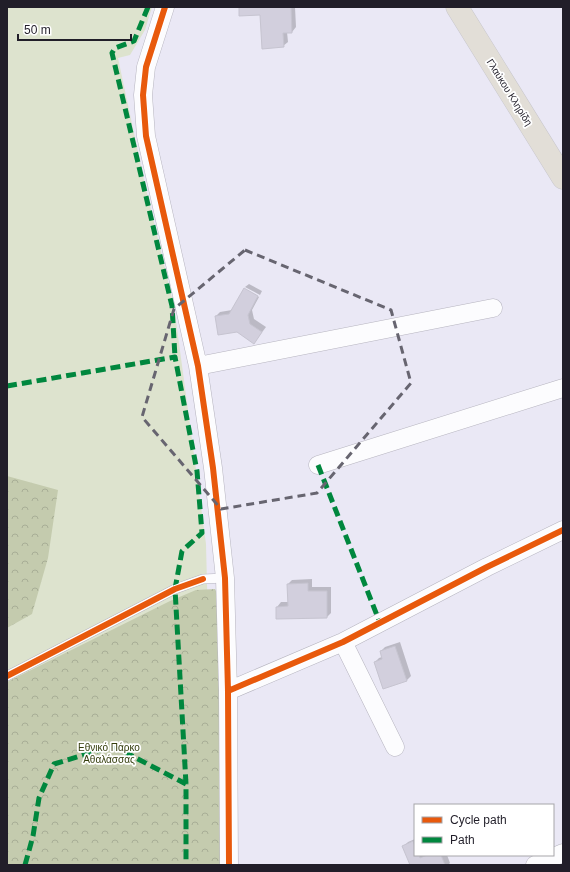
<svg xmlns="http://www.w3.org/2000/svg" width="570" height="872" viewBox="0 0 570 872" font-family="Helvetica,sans-serif">
	<style>
		.green { fill: #dde3ce }
		.forest { fill: url(#forest-crowns) }
		.shadow { fill: #0003 }
		.building { fill: #d2cfdd; stroke: #c6c4d0 }
		.lines { fill: none; stroke-linecap: round; stroke-linejoin: round }
		.service-casing { stroke: #b6b4bf; stroke-width: 10 }
		.minor-casing { stroke: #b6b4bf; stroke-width: 19 }
		.primary-casing { stroke: #c7c6cc; stroke-width: 23 }
		.service { stroke: #fcfcfe; stroke-width: 9 }
		.minor { stroke: #fcfcfe; stroke-width: 18 }
		.primary { stroke: #e2ded7; stroke-width: 22 }
		.quiet { stroke: #00873e; stroke-width: 5; stroke-dasharray: 10 5; stroke-linecap: butt }
		.cycleway-casing { stroke: #fff; stroke-width: 8 }
		.cycleway { stroke: #e8590c; stroke-width: 6 }
		.marked { fill: none; stroke: #676570; stroke-width: 3; stroke-dasharray: 8 5; stroke-linejoin: round }
		.labels { text-anchor: middle; stroke-width: 3.5; stroke-linejoin: round; paint-order: stroke }
		.street-label { font-size: 10px; fill: #211e29; stroke: #fff }
		.park-label { font-size: 10px; fill: #333c0b; stroke: #fff }
	</style>
	<defs>
		<pattern id="forest-crowns" width="20" height="18" patternUnits="userSpaceOnUse"><rect width="20" height="18" fill="#c4cbae"/><path d="M2 6a3 3 0 1 1 6 0M12 15a3 3 0 1 1 6 0" fill="none" stroke="#a8ae96"/></pattern>
	</defs>
	<rect width="100%" height="100%" fill="#eae8f5"/>
	<!-- green -->
	<path class="green" d="M 7,7 L 152,7 L 145,30 L 130,55 L 118,58 L 145,185 L 174,306 L 206,544 L 214,865 L 7,865 Z"/>
	<!-- forest -->
	<path class="forest" d="M 7,476 L 58,490 L 48,558 L 32,614 L 7,628 Z
		M 215,589 L 220,599 L 222,865 L 7,865 L 7,682 L 170,601 L 196,590 Z"/>
	<!-- shadow -->
	<path class="shadow" d="M 240,7 L 295,7 L 296,27 L 292,32 L 287,32 L 288,42 L 283,46 L 261,14 Z
		M 249,284 L 262,291 L 260,295 L 245,287 Z
		M 244,289 L 259,297 L 252,310 L 254,319 L 266,327 L 254,343 L 216,316 L 220,312 L 232,310 Z
		M 312,579 L 312,587 L 331,587 L 331,613 L 327,617 L 277,618 L 277,607 L 281,602 L 288,602 L 288,584 L 292,580 Z
		M 400,642 L 411,676 L 406,681 L 375,662 L 379,658 L 382,657 L 381,651 L 385,647 Z
		M 415,839 L 415,855 L 447,855 L 450,863 L 448,865 L 411,865 L 404,846 L 408,842 Z"/>
	<!-- building -->
	<path class="building" d="M 239,7 L 291,7 L 292,33 L 283,33 L 284,47 L 262,49 L 260,15 L 239,16 Z
		M 244,288 L 258,296 L 248,315 L 250,324 L 262,332 L 254,344 L 237,332 L 218,335 L 215,316 L 229,314 Z
		M 308,583 L 308,591 L 327,591 L 327,618 L 276,619 L 276,607 L 288,606 L 287,584 Z
		M 395,646 L 407,681 L 383,689 L 374,662 L 382,659 L 380,651 Z
		M 413,841 L 415,846 L 415,855 L 419,855 L 420,858 L 427,855 L 441,855 L 445,865 L 410,865 L 402,846 Z"/>
	<g class="lines">
		<!-- service casing -->
		<g class="service-casing">
			<path id="service" d="M 7,676 L 175,589 L 203,579 L 225,578"/>
		</g>
		<!-- minor casing -->
		<g class="minor-casing">
			<path id="minor" d="M 165,7 L 146,67 L 143,95 L 146,136 L 198,366 L 213,468 L 225,578 L 228,691 L 229,865
				M 198,366 L 493,308
				M 318,465 L 563,388
				M 343,642 L 395,747
				M 228,691 L 343,642 L 487,567 L 563,530
				M 535,865 L 563,853"/>
		</g>
		<!-- primary casing -->
		<g class="primary-casing">
			<path id="primary" d="M 457,7 L 563,178"/>
		</g>
		<!-- service -->
		<use href="#service" class="service"/>
		<!-- minor -->
		<use href="#minor" class="minor"/>
		<!-- primary -->
		<use href="#primary" class="primary"/>
		<!-- quiet -->
		<path class="quiet" d="M 148,7 L 134,41 L 115,48 L 112,53 L 172,306 L 175,357
			M 7,386 L 175,357 L 197,471 L 202,533 L 182,551 L 175,589 L 186,784
			M 318,465 L 380,623
			M 25,865 L 33,836 L 39,798 L 54,764 L 113,746 L 186,784 L 186,865"/>
		<!-- cycleway casing -->
		<g class="cycleway-casing">
			<path id="cycleway" d="M 165,7 L 146,67 L 143,95 L 146,136 L 198,366 L 213,468 L 225,578 L 228,691 L 229,865
				M 7,676 L 175,589 L 203,579
				M 228,691 L 343,642 L 487,567 L 563,530"/>
		</g>
		<!-- cycleway -->
		<use href="#cycleway" class="cycleway"/>
	</g>
	<!-- marked area -->
	<path class="marked" d="M 245,250 L 391,310 L 411,383 L 317,493 L 221,509 L 142,417 L 174,309 Z"/>
	<g class="labels">
		<!-- street labels -->
		<g class="street-label">
			<text transform="translate(510 92) rotate(58)" y="4">Γλαύκου Κληρίδη</text>
		</g>
		<!-- park labels -->
		<g class="park-label">
			<text x="109" y="751">Εθνικό Πάρκο<tspan x="109" dy="12">Αθαλάσσας</tspan></text>
		</g>
	</g>
	<!-- border -->
	<rect width="570" height="872" fill="none" stroke="#211e29" stroke-width="16"/>
	<!-- legend -->
	<rect x="414" y="804" width="140" height="52" fill="#ffffff" stroke="#a6a5a9"/>
	<rect x="422" y="817" width="20" height="6" fill="#e8590c" stroke="#a6a5a9"/>
	<text x="450" y="824" font-size="12" fill="#211e29">Cycle path</text>
	<rect x="422" y="837" width="20" height="6" fill="#00873e" stroke="#a6a5a9"/>
	<text x="450" y="844" font-size="12" fill="#211e29">Path</text>
	<!-- scale -->
	<path d="M18 34v6h113v-6" fill="none" stroke="#211e29" stroke-width="2"/>
	<text x="24" y="34" font-size="12" fill="#211e29" stroke="#ffffff" stroke-width="3" paint-order="stroke">50 m</text>
</svg>
